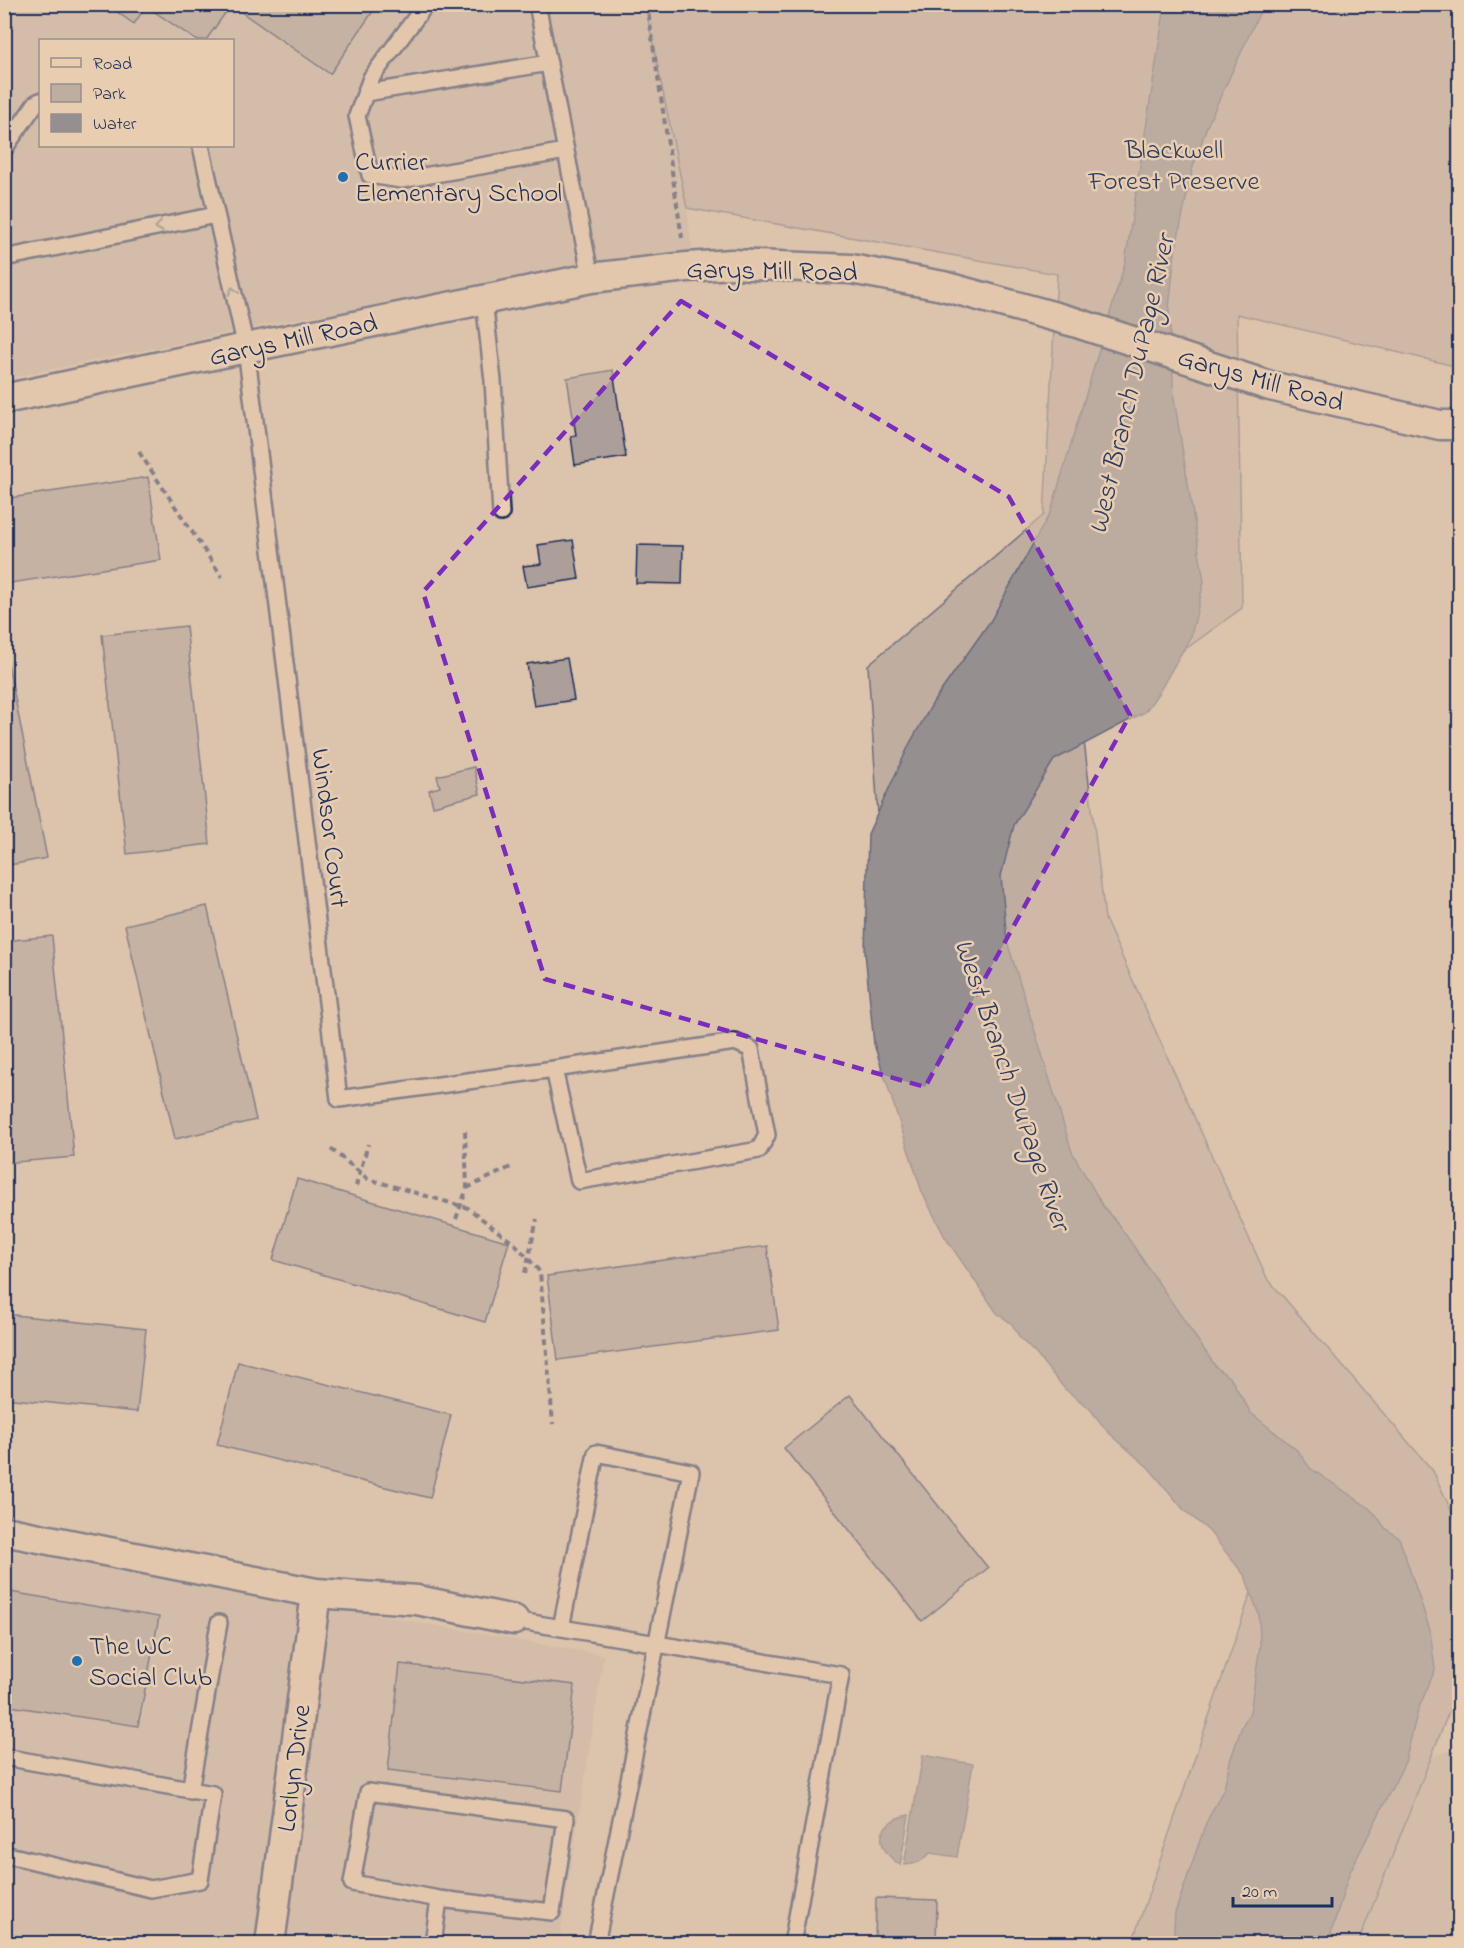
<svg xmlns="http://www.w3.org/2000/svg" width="1464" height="1948" viewBox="0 0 1464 1948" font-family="'Indie Flower',sans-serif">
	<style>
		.built { fill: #cab5a4; fill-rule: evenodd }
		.green { fill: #bfaea0; stroke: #6d6e7f; stroke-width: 1.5 }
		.water { fill: #968f90; stroke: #65697c; stroke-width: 1.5 }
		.building { fill: #ac9e98; stroke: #1b2f5e; stroke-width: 1.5 }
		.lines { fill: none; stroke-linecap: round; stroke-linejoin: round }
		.lane-casing { stroke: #1b2f5e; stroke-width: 20 }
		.street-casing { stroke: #1b2f5e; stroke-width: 33 }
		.path { stroke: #1b2f5e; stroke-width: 4; stroke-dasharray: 6 4.5; stroke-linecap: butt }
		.lane { stroke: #e8cdb0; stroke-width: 15 }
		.street { stroke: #e8cdb0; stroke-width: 28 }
		.oneway { stroke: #827e87 }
		.marked { fill: none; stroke: #7b2cbf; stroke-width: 4.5; stroke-dasharray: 12 8; stroke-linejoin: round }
		.poi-dot { fill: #1f6fb2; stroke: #e8cdb0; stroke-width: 2 }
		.labels { text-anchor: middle; stroke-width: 5; stroke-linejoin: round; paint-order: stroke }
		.park-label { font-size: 27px; fill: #2b3c65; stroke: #e8cdb0 }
		.poi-label { font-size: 27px; fill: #1b2f5e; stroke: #e8cdb0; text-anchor: start }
		.street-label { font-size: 27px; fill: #1b2f5e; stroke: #e8cdb0 }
		.water-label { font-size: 28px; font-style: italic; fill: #2d3d66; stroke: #e8cdb0 }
	</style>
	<rect width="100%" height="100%" fill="#dcc3ab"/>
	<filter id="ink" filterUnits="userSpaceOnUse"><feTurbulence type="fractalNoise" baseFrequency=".0167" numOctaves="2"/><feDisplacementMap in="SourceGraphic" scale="12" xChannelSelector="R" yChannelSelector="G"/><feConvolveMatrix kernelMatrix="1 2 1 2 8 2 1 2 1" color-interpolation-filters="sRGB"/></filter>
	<g filter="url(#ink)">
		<!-- built -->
		<path class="built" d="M 5,5 L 645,5 L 687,208 L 692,253 L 291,320 L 5,379 ZM 40,40 L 232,40 L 232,146 L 40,146 Z
			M 4,1550 L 604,1655 L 559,1943 L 5,1942 Z
			M 1459,1748 L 1459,1943 L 1358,1944 L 1432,1756 Z"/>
		<!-- green -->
		<path class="green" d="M 645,5 L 1459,5 L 1459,367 L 1237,314 L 1242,608 L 1082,724 L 1105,919 L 1267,1278 L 1433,1471 L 1459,1528 L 1459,1686 L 1358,1943 L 1132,1943 L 1254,1584 L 885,919 L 868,665 L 1044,515 L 1057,274 L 687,208 Z"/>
		<!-- water -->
		<path class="water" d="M 1165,5 L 1263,5 L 1207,126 L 1192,170 L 1175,252 L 1169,309 L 1174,398 L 1204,582 L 1191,636 L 1159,692 L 1145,712 L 1054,760 L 1014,825 L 1001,876 L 1007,941 L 1072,1152 L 1103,1206 L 1119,1225 L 1216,1367 L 1231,1379 L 1251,1413 L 1298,1451 L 1310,1468 L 1368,1507 L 1377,1516 L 1385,1528 L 1399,1538 L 1430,1630 L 1435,1670 L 1418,1710 L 1405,1762 L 1349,1874 L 1328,1943 L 1173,1943 L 1175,1913 L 1206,1823 L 1224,1788 L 1230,1761 L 1242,1726 L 1250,1712 L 1260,1646 L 1259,1615 L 1245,1576 L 1209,1531 L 1184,1510 L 1149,1468 L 1108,1432 L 1090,1409 L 1065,1389 L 1036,1354 L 1020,1338 L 1012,1324 L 997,1313 L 945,1237 L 922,1192 L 874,1044 L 865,952 L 868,834 L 910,743 L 934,701 L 991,620 L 1051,511 L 1125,263 Z
			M 923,1755 L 973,1764 L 957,1857 L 930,1853 C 922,1862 916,1864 904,1865 Z
			M 909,1815 L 900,1865 C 873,1847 876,1821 909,1815 Z"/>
		<!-- building -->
		<path class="building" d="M 106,4 L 378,4 L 330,74 L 231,5 L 206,40 L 196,40 L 146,6 L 134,24 Z
			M 613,370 L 626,457 L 575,465 L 571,436 L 576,435 L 567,378 Z
			M 148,477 L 161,560 L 4,584 L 4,499 Z
			M 573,540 L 579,579 L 527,587 L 523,566 L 541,564 L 538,545 Z
			M 637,545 L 683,546 L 682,584 L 636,583 Z
			M 186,626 L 210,844 L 127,854 L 102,635 Z
			M 4,643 L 47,858 L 4,866 Z
			M 567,658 L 574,700 L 534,706 L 527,664 Z
			M 474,767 L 480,794 L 433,806 L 429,790 L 440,787 L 437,776 Z
			M 207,906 L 256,1120 L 175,1139 L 125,925 Z
			M 52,936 L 74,1157 L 4,1163 L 4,941 Z
			M 297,1179 L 509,1242 L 485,1322 L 273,1260 Z
			M 767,1246 L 779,1330 L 558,1360 L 547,1276 Z
			M 4,1314 L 146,1329 L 137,1412 L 4,1398 Z
			M 238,1362 L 451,1415 L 430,1498 L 217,1445 Z
			M 850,1395 L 988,1568 L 922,1621 L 784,1448 Z
			M 4,1591 L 159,1617 L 138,1726 L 4,1705 Z
			M 400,1664 L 575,1685 L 562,1791 L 388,1770 Z
			M 876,1898 L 937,1900 L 936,1944 L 875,1944 Z"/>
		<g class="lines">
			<!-- lane casing -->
			<g class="lane-casing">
				<path id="lane" d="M 426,4 L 371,78 L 357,116 L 370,175 L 401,180 L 566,151
					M 537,4 L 591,278
					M 366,93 L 549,63
					M 201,146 L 246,348 L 339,1099 L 554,1069 L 579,1181 L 759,1150 L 767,1135 L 751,1049 L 735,1042 L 554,1069
					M 4,149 L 36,103 L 40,101
					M 4,258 L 216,215
					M 484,300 L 493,381 L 501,513
					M 514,1620 L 841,1675 L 792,1944
					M 561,1628 L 596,1453 L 691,1472 L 596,1944
					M 4,1757 L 213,1794 L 200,1880 L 151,1889 L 4,1854
					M 190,1791 L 219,1623
					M 368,1792 L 566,1819 L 552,1912 L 439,1899 L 352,1883 Z
					M 433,1944 L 439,1899"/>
			</g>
			<!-- street casing -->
			<g class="street-casing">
				<path id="street" d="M 4,399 L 246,348 L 591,278 L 687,267 L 732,264 L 851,269 L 943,286 L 1074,322 L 1270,386 L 1440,425 L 1460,425
					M 4,1531 L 316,1593 L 417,1600 L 514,1620
					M 270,1944 L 316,1593"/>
			</g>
			<!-- path -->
			<path class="path" d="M 647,4 L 682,238
				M 139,452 L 222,577
				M 331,1149 L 368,1179 L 468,1208 L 517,1246 L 540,1272 L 553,1424
				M 356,1186 L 368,1144
				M 467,1188 L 513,1166
				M 456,1219 L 467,1188 L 465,1130
				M 525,1273 L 537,1219"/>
			<!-- lane -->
			<use href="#lane" class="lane"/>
			<!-- street -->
			<use href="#street" class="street"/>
		</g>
		<!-- one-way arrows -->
		<defs><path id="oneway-chevron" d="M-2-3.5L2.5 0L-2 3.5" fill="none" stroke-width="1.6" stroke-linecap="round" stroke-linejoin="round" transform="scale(1.5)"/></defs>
		<g class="oneway">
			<use href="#oneway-chevron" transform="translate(159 227) rotate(169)"/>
			<use href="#oneway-chevron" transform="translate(233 291) rotate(-103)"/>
		</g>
	</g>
	<!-- marked area -->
	<path d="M0 0H1464V1948H0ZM 681,301 L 1009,497 L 1130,715 L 925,1087 L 545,979 L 423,592 Z" fill="#dcc3ab" fill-opacity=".55" fill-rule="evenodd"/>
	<path class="marked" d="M 681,301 L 1009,497 L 1130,715 L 925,1087 L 545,979 L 423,592 Z"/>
	<!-- markers -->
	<g class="poi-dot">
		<circle cx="343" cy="177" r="6"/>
		<circle cx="77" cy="1661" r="6"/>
	</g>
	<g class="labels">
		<!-- park labels -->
		<g class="park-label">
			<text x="1174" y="158">Blackwell<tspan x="1174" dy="31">Forest Preserve</tspan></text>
		</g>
		<!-- poi labels -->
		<g class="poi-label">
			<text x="355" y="170">Currier<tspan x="355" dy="31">Elementary School</tspan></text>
			<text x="89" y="1654">The WC<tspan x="89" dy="31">Social Club</tspan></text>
		</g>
		<!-- street labels -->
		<g class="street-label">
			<text transform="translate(772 270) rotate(1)" y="9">Garys Mill Road</text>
			<text transform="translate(293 339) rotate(-12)" y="9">Garys Mill Road</text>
			<text transform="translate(1261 379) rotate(16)" y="9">Garys Mill Road</text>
			<text transform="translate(331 828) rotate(83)" y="9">Windsor Court</text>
			<text transform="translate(293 1768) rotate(-83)" y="9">Lorlyn Drive</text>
		</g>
		<!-- water labels -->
		<g class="water-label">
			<text transform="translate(1130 384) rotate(-77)" y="10">West Branch DuPage River</text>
			<text transform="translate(1014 1084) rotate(71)" y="10">West Branch DuPage River</text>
		</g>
	</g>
	<!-- margin -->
	<rect width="1464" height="1948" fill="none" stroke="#e8cdb0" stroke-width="24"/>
	<rect x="12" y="12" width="1440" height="1924" fill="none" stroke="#1b2f5e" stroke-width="2" filter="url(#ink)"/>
	<!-- legend -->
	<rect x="39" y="39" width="195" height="108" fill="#e8cdb0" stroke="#968e8f" stroke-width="1.5"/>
	<rect x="51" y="58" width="30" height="9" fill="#e8cdb0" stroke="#968e8f" stroke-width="1.5"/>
	<text x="93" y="69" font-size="18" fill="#1b2f5e">Road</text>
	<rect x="51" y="84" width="30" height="18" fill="#bfaea0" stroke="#968e8f" stroke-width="1.5"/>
	<text x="93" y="99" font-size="18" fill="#1b2f5e">Park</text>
	<rect x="51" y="114" width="30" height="18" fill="#968f90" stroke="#968e8f" stroke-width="1.5"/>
	<text x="93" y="129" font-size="18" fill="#1b2f5e">Water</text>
	<!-- scale -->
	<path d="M1233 1897v9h99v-9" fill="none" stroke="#1b2f5e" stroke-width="3"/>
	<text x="1242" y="1897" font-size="18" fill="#1b2f5e" stroke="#e8cdb0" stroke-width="4.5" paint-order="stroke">20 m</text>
</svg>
